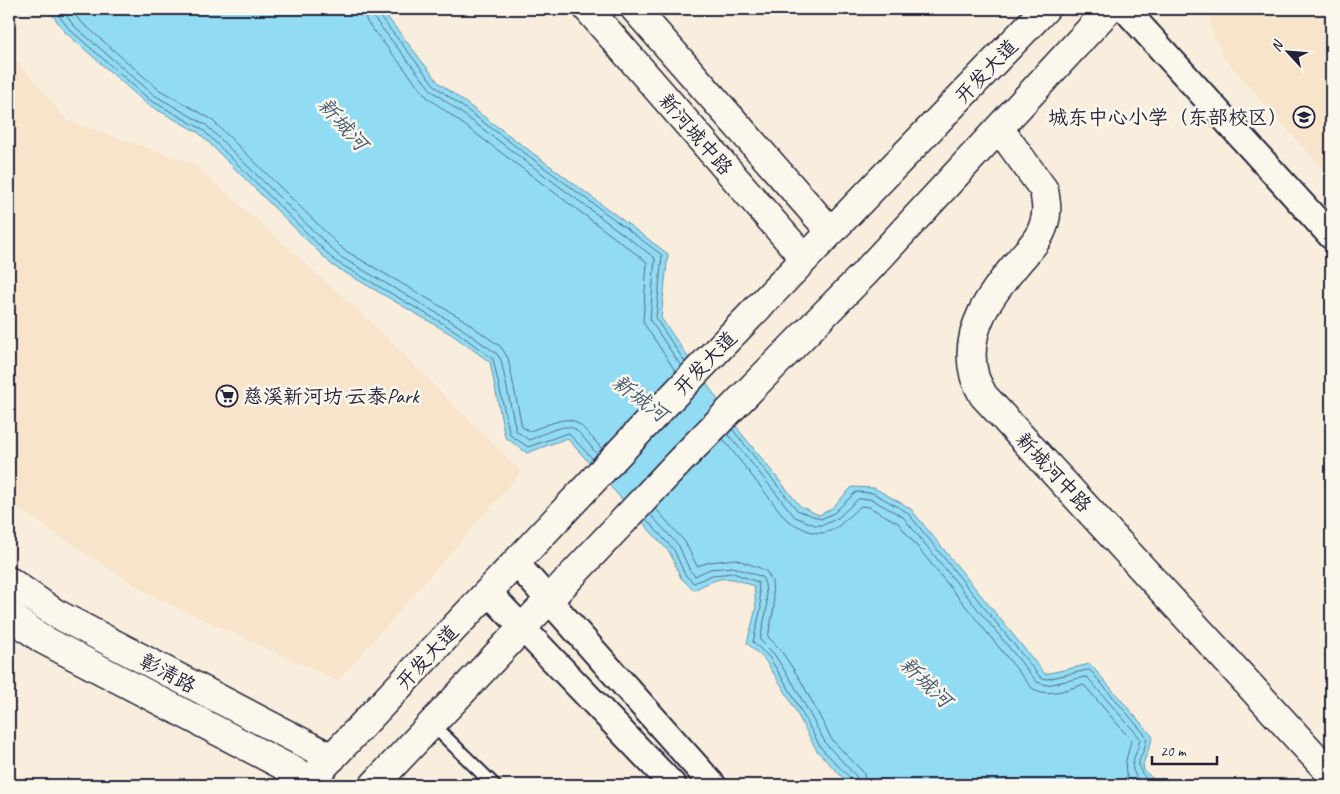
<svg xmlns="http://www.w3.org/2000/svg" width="1340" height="794" viewBox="0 0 1340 794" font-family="Caveat,'LXGW WenKai TC',sans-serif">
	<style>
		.built { fill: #f7e4cb }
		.water { fill: #92dcf3; stroke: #6592a9 }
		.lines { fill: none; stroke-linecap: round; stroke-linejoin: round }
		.shore { stroke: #4f6c85; stroke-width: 1 }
		.lane-casing { stroke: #22223b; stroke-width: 16 }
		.street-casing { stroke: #22223b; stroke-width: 29 }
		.secondary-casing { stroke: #22223b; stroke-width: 31 }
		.lane { stroke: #fbf7ec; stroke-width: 12 }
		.street { stroke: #fbf7ec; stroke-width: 25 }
		.secondary { stroke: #fbf7ec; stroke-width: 28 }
		.labels { text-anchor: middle; stroke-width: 5; stroke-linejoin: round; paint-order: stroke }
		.street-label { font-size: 20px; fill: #22223b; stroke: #fbf7ec }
		.poi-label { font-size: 20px; fill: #22223b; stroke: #fbf7ec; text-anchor: end }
		.water-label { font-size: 21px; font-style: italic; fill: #445a72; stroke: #fbf7ec }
	</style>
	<rect width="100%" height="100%" fill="#f9eedd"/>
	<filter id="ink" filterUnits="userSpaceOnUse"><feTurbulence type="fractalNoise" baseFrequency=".02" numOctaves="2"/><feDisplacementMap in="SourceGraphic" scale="10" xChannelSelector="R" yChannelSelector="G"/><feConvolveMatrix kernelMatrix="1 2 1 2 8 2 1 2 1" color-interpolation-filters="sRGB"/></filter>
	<g filter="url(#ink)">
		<!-- built -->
		<path class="built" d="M 1210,9 L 1331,9 L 1331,179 L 1222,55 L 1210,27 Z
			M 9,51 L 68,121 L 194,164 L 369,320 L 521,472 L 338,681 L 150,595 L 9,503 Z"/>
		<!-- water -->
		<path class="water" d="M 48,9 L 381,9 L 439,83 L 668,254 L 661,318 L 741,433 L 800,506 L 819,515 L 831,509 L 852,487 L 874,488 L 910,508 L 1045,674 L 1090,664 L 1153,737 L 1143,764 L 1144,770 L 1159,785 L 850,785 L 817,751 L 785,691 L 765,660 L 747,643 L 756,608 L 754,586 C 726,575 721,576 694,590 L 681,578 L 670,553 L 567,438 L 527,453 L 505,437 L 490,362 L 451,334 L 332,265 L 199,133 L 147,104 L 65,32 Z"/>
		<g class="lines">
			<!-- shore -->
			<path class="shore" d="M 54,9 L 69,29 L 150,100 L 202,129 L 335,261 L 454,330 L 493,359 L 510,435 L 528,447 L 568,433 L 593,459
				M 62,9 L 73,25 L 154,95 L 206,125 L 339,256 L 457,325 L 497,354 L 501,360 L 516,431 L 529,440 C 539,436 564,423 573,428 C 582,434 590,446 597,454
				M 71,9 L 79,20 L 158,89 L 211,119 L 344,250 L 461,318 L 501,347 L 508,358 L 522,427 L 530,431 C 575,415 570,412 602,449
				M 363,9 L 367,22 L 427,97 L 647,262 L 643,322 L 676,372
				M 371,9 L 373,17 L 432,91 L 655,258 L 650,320 L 681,366
				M 377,9 L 378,14 L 436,87 L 662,255 L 656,319 L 685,362
				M 732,429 L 797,510 L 821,519 L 834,513 L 856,492 L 873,493 L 907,512 L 1041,678 L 1047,679 L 1087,670 L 1090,670 L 1147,737 C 1143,764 1128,760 1152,785
				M 728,434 L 795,517 L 815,525 L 823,525 L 838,518 L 858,499 L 871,499 L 903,517 L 1037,682 L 1047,685 L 1085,677 L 1087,677 L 1140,738 C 1137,760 1123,764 1143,785
				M 723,439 L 785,518 C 791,524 799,526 806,530 C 834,541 843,519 861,506 L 869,507 L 898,523 L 1032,688 C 1047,698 1067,689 1082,685 L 1085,686 L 1131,740 C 1128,757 1119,770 1133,785
				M 656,509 L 685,542 L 697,566 L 710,562 L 735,559 L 760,568 L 767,572 L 772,582 L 774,607 L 768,637 L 780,649 L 801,681 L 832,740 L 863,772 L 867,785
				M 650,514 L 679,546 L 690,571 L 695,576 L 710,569 L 733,567 L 762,577 L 765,584 L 767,607 L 760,640 L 774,654 L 794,685 L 826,744 L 856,776 L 859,785
				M 646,519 L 674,550 L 685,575 L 694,583 L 712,575 L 733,573 L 758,582 L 761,608 L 753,642 L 769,657 L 789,689 L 821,748 L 852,780 L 853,785"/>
			<!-- lane casing -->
			<g class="lane-casing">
				<path id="lane" d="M 432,724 L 494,785"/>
			</g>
			<!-- street casing -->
			<g class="street-casing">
				<path id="street" d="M 1125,9 L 1331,236
					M 516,563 L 713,785
					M 488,592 L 673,785"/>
			</g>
			<!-- secondary casing -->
			<g class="secondary-casing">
				<path id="secondary" d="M 588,9 L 805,259
					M 635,9 L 831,232
					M 999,128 L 1044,190 C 1046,202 1048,212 1044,224 C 1040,239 1028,250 1018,262 C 991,294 963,330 974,374 C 975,381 980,388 983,395 L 1331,774
					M 9,581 L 55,613 L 332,758
					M 9,615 L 42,639 L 311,780
					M 306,785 L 650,420 L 1045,9
					M 374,785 L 680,461 L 864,274 L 1109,9"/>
			</g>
			<!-- lane -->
			<use href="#lane" class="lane"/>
			<!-- street -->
			<use href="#street" class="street"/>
			<!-- secondary -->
			<use href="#secondary" class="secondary"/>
		</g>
	</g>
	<!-- icons -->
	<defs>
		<g id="school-ring" transform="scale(1.125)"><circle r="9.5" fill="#fbf7ec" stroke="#22223b" stroke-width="1.5"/><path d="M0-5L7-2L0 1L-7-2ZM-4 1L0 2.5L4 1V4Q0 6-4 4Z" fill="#22223b"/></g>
		<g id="supermarket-ring" transform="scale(1.125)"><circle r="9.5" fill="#fbf7ec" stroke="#22223b" stroke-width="1.5"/><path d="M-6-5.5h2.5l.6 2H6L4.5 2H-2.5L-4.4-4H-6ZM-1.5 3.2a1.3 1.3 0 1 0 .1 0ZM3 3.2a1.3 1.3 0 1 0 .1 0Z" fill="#22223b"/></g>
	</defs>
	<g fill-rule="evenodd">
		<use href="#school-ring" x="1304" y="117"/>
		<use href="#supermarket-ring" x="227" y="396"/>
	</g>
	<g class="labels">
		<!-- street labels -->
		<g class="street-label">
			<text transform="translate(986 71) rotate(-46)" y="7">开发大道</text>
			<text transform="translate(696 134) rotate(49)" y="7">新河城中路</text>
			<text transform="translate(705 363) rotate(-46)" y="7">开发大道</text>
			<text transform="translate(1054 472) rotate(47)" y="7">新城河中路</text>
			<text transform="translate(427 657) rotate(-47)" y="7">开发大道</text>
			<text transform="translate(168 673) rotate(28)" y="7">彰清路</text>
		</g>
		<!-- poi labels -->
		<g class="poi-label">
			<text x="1288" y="124">城东中心小学（东部校区）</text>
			<text x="243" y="403" text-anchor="start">慈溪新河坊·云泰Park</text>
		</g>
		<!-- water labels -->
		<g class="water-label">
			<text transform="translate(343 124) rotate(48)" y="7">新城河</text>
			<text transform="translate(640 398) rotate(37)" y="7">新城河</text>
			<text transform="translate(926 682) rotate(44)" y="7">新城河</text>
		</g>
	</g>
	<!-- margin -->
	<rect width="1340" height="794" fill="none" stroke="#fbf7ec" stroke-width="30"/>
	<rect x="15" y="15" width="1310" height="764" fill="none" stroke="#22223b" stroke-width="2" filter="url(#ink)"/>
	<!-- north arrow -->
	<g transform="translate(1288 52) rotate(296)" stroke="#fbf7ec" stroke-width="4" paint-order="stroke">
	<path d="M0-4L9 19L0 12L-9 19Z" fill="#22223b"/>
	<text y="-8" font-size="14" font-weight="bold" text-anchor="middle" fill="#22223b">N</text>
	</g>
	<!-- scale -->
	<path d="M1152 756v8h65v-8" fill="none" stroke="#22223b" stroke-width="2.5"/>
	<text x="1160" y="756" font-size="15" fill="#22223b" stroke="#fbf7ec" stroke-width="4" paint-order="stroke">20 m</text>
</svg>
